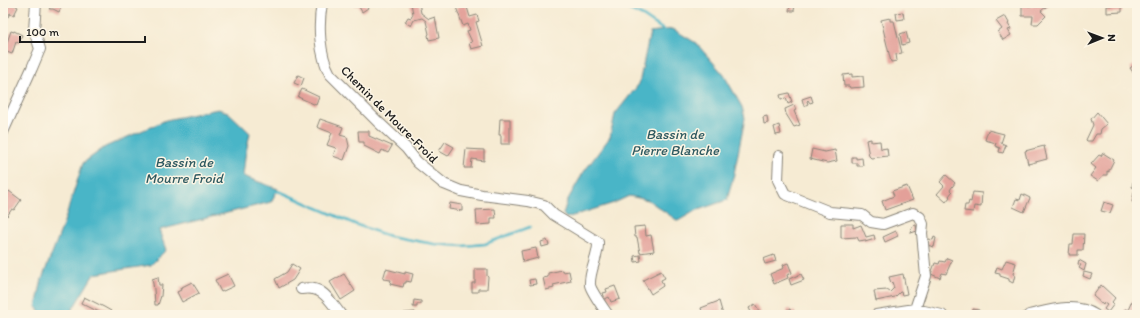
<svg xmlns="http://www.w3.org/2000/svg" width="1140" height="318" viewBox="0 0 1140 318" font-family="Itim,sans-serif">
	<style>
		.water { fill: #4ab5c7; stroke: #336872 }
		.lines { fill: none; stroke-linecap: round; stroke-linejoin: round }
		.stream { stroke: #4ab5c7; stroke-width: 2.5 }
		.building { fill: #e3a099 }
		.minor-casing { stroke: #898478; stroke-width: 12 }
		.minor { stroke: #fff; stroke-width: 10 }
		.labels { text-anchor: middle; stroke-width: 3; stroke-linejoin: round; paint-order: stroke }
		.street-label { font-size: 13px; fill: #1c1c1c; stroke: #fcf5e5 }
		.water-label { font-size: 14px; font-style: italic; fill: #2e5960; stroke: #fcf5e5 }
	</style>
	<rect width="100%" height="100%" fill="#fcf5e5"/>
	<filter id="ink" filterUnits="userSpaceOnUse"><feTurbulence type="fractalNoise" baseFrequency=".025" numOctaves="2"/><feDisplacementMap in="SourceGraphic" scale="8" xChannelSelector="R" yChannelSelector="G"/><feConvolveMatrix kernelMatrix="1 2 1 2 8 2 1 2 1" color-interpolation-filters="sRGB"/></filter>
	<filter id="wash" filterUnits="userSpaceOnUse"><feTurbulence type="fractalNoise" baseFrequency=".012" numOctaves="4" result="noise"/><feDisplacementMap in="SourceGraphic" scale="16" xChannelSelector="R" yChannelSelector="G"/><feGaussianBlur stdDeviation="0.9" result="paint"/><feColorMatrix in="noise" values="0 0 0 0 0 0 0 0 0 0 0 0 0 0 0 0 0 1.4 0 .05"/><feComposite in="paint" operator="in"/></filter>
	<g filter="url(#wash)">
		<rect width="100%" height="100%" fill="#f6ebd3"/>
		<!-- water -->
		<path class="water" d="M 673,29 L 696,43 L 724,75 L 742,107 L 745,118 L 734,174 L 727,200 L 695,211 L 678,221 L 648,200 L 629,196 L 614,203 L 566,218 L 563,214 L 567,201 L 583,173 L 610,137 L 615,114 L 639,84 L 650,32 Z
			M 218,109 L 228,112 L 250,133 L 245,157 L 243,176 L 278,189 L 271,202 L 159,230 L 166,250 L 151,265 L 94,274 L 69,315 L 43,315 L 36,307 L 42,279 L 63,225 L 83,163 L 105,147 L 166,120 Z"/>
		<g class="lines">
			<!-- stream -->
			<path class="stream" d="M 615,3 L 643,16 L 665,31
				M 275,191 L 281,192 L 357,225 L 389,236 L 434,244 L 463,246 L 485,244 L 530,227"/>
		</g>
		<g id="blocks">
			<!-- building -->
			<path class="building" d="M 3,3 L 13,3 L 13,4 L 18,7 L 14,15 L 10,13 L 8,17 L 3,14 L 4,4 Z
				M 56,3 L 63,3 L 59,12 L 53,9 L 49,9 L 52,5 L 54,6 Z
				M 354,3 L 365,3 L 368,8 L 362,12 L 358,5 L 356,6 Z
				M 411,3 L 419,3 L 421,13 L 429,19 L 435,17 L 439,38 L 429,40 L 428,35 L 429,34 L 426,21 L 422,18 L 414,20 L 411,26 L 405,22 L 408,17 L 411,18 L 413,14 Z
				M 790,3 L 795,4 L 794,11 L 789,11 Z
				M 1022,3 L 1028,3 L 1028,6 L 1031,6 L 1035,3 L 1051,3 L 1041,11 L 1046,16 L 1038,24 L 1032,24 L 1033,16 L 1022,16 Z
				M 1114,3 L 1128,3 L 1129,5 L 1122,5 L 1122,12 L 1107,13 L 1107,6 L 1114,5 Z
				M 466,4 L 470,17 L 477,15 L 479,21 L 476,22 L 483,46 L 471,49 L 469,43 L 472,42 L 467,31 L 470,30 L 468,24 L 463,26 L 456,7 Z
				M 903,12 L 904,19 L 897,20 L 896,13 Z
				M 1005,16 L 1009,23 L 1008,24 L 1011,29 L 1008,30 L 1011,35 L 1003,40 L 998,32 L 1002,29 L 996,21 Z
				M 890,18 L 890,21 L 894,21 L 902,53 L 896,54 L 897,61 L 891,62 L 881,20 Z
				M 11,31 L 14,32 L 14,31 L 22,35 L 19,43 L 16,42 L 12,54 L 4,51 Z
				M 906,32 L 909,43 L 902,45 L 900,34 Z
				M 1137,63 L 1137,78 L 1130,68 Z
				M 852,74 L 852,77 L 863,76 L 864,87 L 850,88 L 849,86 L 844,86 L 843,75 Z
				M 298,75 L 304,78 L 301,86 L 294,83 Z
				M 302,89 L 319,97 L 316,105 L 298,97 Z
				M 789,93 L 792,102 L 788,104 L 786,98 L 781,99 L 780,95 Z
				M 811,96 L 813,102 L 810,103 L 808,100 L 807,101 L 808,104 L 804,106 L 802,99 Z
				M 794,105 L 796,110 L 794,111 L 800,125 L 794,127 L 786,114 L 785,109 Z
				M 1097,112 L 1107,124 L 1101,129 L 1100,134 L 1096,134 L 1092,141 L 1087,141 L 1086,140 L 1093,125 L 1091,119 Z
				M 767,116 L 768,123 L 764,124 L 763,117 Z
				M 320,119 L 343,127 L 340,135 L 347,137 L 349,146 L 344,160 L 333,156 L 336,148 L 327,145 L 332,133 L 317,127 Z
				M 500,119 L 510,119 L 510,144 L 501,144 L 501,135 L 499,135 Z
				M 779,125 L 781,134 L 776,135 L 774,127 Z
				M 988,130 L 1004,134 L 1001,143 L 1006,145 L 1003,153 L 999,152 L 1000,148 L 995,146 L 996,143 L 985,140 Z
				M 358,131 L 369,131 L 369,136 L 392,146 L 388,153 L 382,150 L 380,154 L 364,146 L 364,142 L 359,142 Z
				M 871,139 L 871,142 L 880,141 L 881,149 L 887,148 L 888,156 L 871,158 L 869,156 L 866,140 Z
				M 445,142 L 454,147 L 448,156 L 439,151 Z
				M 1044,146 L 1047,159 L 1028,164 L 1025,151 Z
				M 466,149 L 484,150 L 484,161 L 472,159 L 471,168 L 464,168 Z
				M 812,149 L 825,152 L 835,150 L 837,161 L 827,163 L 810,159 Z
				M 1103,153 L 1114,160 L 1109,170 L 1109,172 L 1107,171 L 1107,175 L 1103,175 L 1098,181 L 1090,176 L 1096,168 L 1091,164 L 1099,155 L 1101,156 Z
				M 852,157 L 856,157 L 856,159 L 862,158 L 863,166 L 857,166 L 857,163 L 852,163 Z
				M 946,175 L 955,183 L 950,190 L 952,192 L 949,196 L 950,197 L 946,202 L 937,194 L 944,186 L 940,182 Z
				M 1133,182 L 1137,183 L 1137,208 L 1135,207 L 1136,203 L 1132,202 L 1135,188 L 1132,187 Z
				M 907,186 L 913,200 L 885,210 L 882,201 L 894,196 L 892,191 Z
				M 9,191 L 21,200 L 14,210 L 12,209 L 7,216 L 3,214 L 3,200 Z
				M 973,192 L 982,193 L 981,207 L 974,206 L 973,212 L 964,211 L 965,205 L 968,205 L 969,201 L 971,202 Z
				M 1022,194 L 1030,198 L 1024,212 L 1013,207 L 1016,199 L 1020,200 Z
				M 1104,202 L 1113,205 L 1110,213 L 1101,211 Z
				M 450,203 L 462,205 L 462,211 L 449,209 Z
				M 495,209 L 496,218 L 491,218 L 491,224 L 477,225 L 476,210 Z
				M 841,224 L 853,224 L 853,228 L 861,225 L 866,237 L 874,235 L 875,239 L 865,242 L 865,240 L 859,241 L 857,237 L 841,238 Z
				M 916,225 L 917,231 L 911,233 L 912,226 Z
				M 645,226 L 646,236 L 651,235 L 654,251 L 640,253 L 637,237 L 635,237 L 634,227 Z
				M 896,231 L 898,236 L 885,242 L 883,237 Z
				M 1074,234 L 1084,234 L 1083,250 L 1078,250 L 1078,255 L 1069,255 L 1070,244 L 1073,244 Z
				M 934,237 L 936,238 L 934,247 L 927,245 L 929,239 L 933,240 Z
				M 547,240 L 549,245 L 542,247 L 541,242 Z
				M 536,248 L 538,258 L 523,262 L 521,251 Z
				M 640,255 L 641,261 L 635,262 L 634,256 Z
				M 774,255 L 776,261 L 765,264 L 763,259 Z
				M 947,258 L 952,260 L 946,274 L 942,273 L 940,278 L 931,274 L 935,263 L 939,264 L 940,261 L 945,262 Z
				M 1006,260 L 1016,263 L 1013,274 L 1015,275 L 1013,283 L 1009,281 L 1009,279 L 1000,276 L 1000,274 L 995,273 L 997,267 L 1002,269 Z
				M 1079,260 L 1086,264 L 1084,271 L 1079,268 L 1081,265 L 1078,264 Z
				M 788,263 L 792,273 L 787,275 L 788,278 L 774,284 L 770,274 L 784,268 L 783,265 Z
				M 292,264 L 300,269 L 293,280 L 279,288 L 275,279 L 287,272 Z
				M 386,269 L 405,274 L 405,272 L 413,274 L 411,282 L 406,281 L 406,283 L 404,283 L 403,287 L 390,284 L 391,280 L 383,279 Z
				M 475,269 L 487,269 L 487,276 L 488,277 L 487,289 L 478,289 L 478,292 L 472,292 L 472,283 L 475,283 Z
				M 562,270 L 563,272 L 569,271 L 571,281 L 553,285 L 554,288 L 546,290 L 543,278 L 548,277 L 548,273 Z
				M 661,271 L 665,278 L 661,280 L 663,286 L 651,294 L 643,280 Z
				M 1084,272 L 1092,274 L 1090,279 L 1083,276 Z
				M 228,274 L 234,286 L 221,292 L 215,280 Z
				M 344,274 L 355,291 L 341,300 L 330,282 Z
				M 801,274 L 804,280 L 791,285 L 789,279 Z
				M 903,274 L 907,294 L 902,295 L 901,292 L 900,292 L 895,297 L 876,301 L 874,291 L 887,290 L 890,292 L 894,288 L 892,282 L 891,283 L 889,277 Z
				M 158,277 L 159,285 L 162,285 L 161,296 L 158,305 L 155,305 L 154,289 L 152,279 Z
				M 535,279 L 536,284 L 530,285 L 529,280 Z
				M 192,282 L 199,293 L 182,302 L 177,292 L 181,290 L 180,288 Z
				M 1101,285 L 1115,298 L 1112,302 L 1114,304 L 1108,312 L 1104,309 L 1107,305 L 1104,303 L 1103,305 L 1093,296 Z
				M 615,286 L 620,299 L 611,302 L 609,297 L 605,299 L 603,293 L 607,292 L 606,289 Z
				M 84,297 L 104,307 L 111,311 L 109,315 L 100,315 L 101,313 L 81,303 Z
				M 414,300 L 421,301 L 421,304 L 417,304 L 417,307 L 413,307 Z
				M 719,301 L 723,315 L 703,315 L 701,308 Z
				M 1132,301 L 1137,303 L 1137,315 L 1122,315 L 1125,309 L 1128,310 Z
				M 755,304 L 762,315 L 751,315 L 752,314 L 749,308 Z
				M 790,309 L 791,312 L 794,311 L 796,315 L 788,315 L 787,310 Z
				M 973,309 L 979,310 L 979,314 L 973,314 Z
				M 415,312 L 416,315 L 404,315 L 404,313 Z"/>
		</g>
	</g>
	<g filter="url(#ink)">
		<use href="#blocks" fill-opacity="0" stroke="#898478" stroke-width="1"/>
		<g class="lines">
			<!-- minor casing -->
			<g class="minor-casing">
				<path id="minor" d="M 322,3 C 318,25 319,54 330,74 L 377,121 L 406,148 L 417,162 L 444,184 L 461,191 L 482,195 L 528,201 L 544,205 L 554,215 L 598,242 C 599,256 589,270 590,285 C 591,291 604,309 608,315
					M 3,132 L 32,68 L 40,49 L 34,30 L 36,3
					M 779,156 L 778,180 L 785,194 L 830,212 L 862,215 L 871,222 L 883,224 L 913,213 L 920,217 L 923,224 L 922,233 L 926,276 L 915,309 L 917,315
					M 301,289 C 323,285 329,300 341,315
					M 876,315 L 915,309 L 942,315
					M 1029,315 C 1051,310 1076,302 1095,315"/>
			</g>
			<!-- minor -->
			<use href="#minor" class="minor"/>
		</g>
	</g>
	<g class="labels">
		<!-- street labels -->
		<g class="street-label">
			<text transform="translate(390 114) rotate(45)" y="5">Chemin de Moure-Froid</text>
		</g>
		<!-- water labels -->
		<g class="water-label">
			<text x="675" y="139">Bassin de<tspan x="675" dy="16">Pierre Blanche</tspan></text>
			<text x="184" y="167">Bassin de<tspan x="184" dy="16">Mourre Froid</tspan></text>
		</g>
	</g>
	<!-- margin -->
	<rect width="1140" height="318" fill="none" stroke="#fcf5e5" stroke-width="16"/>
	<!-- north arrow -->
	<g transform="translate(1102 38) rotate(89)" stroke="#fcf5e5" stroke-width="3" paint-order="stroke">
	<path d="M0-3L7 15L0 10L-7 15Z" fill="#1c1c1c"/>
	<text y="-6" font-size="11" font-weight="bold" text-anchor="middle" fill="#1c1c1c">N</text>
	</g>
	<!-- scale -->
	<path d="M20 36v6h125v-6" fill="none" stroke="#1c1c1c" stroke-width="2"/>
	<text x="26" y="36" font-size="12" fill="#1c1c1c" stroke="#fcf5e5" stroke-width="3" paint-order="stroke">100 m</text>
</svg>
